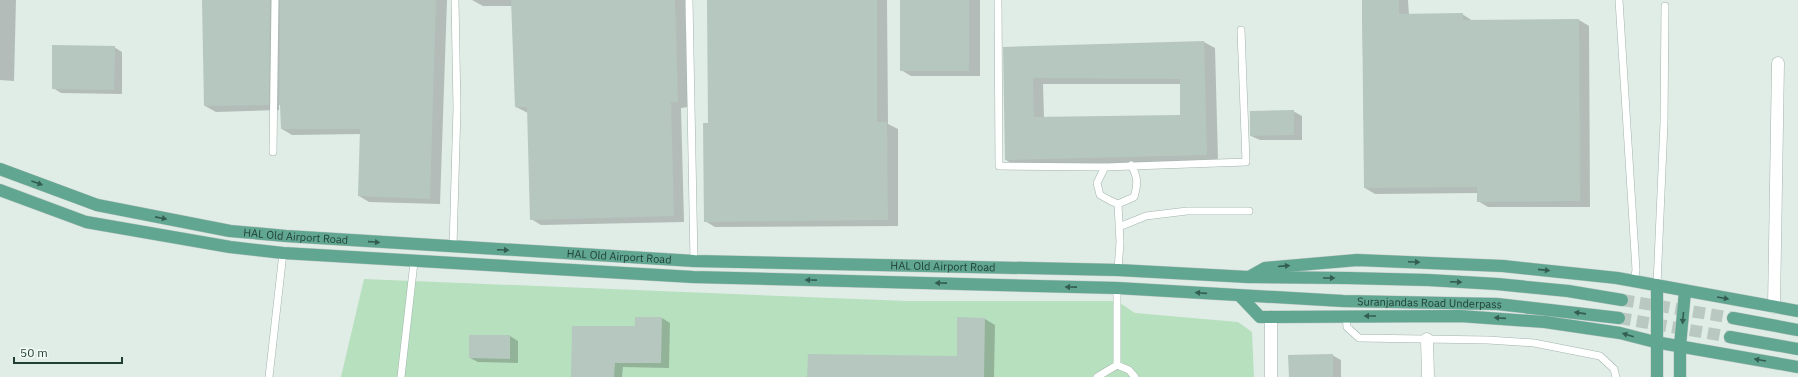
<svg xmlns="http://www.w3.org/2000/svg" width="1798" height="377" viewBox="0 0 1798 377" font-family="'IBM Plex Sans',sans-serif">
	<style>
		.garden { fill: #b7e0bf }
		.shadow { fill: #0003; fill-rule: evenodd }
		.building { fill: #b5c7bf; fill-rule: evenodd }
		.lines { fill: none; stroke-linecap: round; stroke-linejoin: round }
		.primary-tunnel { stroke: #b9c9c2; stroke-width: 12; stroke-dasharray: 12 6; stroke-linecap: butt }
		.service-casing { stroke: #a2b4ad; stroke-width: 8 }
		.minor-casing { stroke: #a2b4ad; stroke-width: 13 }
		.tertiary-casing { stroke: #a2b4ad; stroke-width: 13 }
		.primary-casing { stroke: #c0c9c6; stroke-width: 13 }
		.service { stroke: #fff; stroke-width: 7 }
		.minor { stroke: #fff; stroke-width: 12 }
		.tertiary { stroke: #fff; stroke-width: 12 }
		.primary { stroke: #60a690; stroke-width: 12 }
		.oneway { fill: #325d50 }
		.labels { text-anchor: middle; stroke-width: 3; stroke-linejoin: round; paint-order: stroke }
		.street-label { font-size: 11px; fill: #1f3e34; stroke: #f1f9f4 }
	</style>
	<rect width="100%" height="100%" fill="#e0ece6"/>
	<!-- garden -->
	<path class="garden" d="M 364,279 L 907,301 L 1117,301 L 1135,313 L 1238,322 L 1252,332 L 1254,377 L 341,377 Z"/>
	<!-- shadow -->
	<path class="shadow" d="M 0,0 L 16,0 L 14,81 L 0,80 Z
		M 203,0 L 447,0 L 440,204 L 369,202 L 359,196 L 361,134 L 292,135 L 282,129 L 281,105 L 279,104 L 279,110 L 216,112 L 205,106 Z
		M 472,0 L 685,0 L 688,107 L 681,108 L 684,222 L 541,225 L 531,219 L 528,113 L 516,107 L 512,6 L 483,6 Z
		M 708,0 L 887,0 L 888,124 L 898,129 L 898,226 L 715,227 L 705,221 L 709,124 Z
		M 901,0 L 980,0 L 980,76 L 911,76 L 901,70 Z
		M 1362,0 L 1408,0 L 1409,15 L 1462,14 L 1473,21 L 1579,20 L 1589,26 L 1590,207 L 1488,207 L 1478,201 L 1478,193 L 1375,194 L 1365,188 Z
		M 1204,42 L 1215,48 L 1218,160 L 1016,166 L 1006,160 L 1004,48 ZM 1043,84 L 1181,84 L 1181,116 L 1044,118 Z
		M 114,47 L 122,52 L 122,94 L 61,93 L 53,88 Z
		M 1293,111 L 1302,116 L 1302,140 L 1260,140 L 1251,136 Z
		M 662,318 L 670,323 L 669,368 L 623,367 L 622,377 L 572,377 L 636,328 Z
		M 985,319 L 995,325 L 994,377 L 808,377 L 958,357 Z
		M 510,336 L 518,341 L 518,363 L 478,362 L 470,358 Z
		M 1332,355 L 1341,360 L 1341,377 L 1290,377 Z"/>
	<!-- building -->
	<path class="building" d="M 202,0 L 270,0 L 269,105 L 204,106 Z
		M 280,0 L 436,0 L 430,199 L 358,196 L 360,129 L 281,129 L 280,105 L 279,105 Z
		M 511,0 L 675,0 L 678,102 L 671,102 L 674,216 L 530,220 L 527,107 L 515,107 Z
		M 707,0 L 877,0 L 877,122 L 887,122 L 888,220 L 704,222 L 703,123 L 708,123 Z
		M 900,0 L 969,0 L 969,71 L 900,71 Z
		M 1362,0 L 1399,0 L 1399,14 L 1463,13 L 1463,20 L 1579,19 L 1580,201 L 1477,202 L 1477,187 L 1364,188 Z
		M 1204,41 L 1207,155 L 1005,160 L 1003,47 ZM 1033,78 L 1180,79 L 1180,115 L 1034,117 Z
		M 52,45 L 115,46 L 114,90 L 52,89 Z
		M 1294,110 L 1294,135 L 1250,136 L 1250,111 Z
		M 635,317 L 662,317 L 661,363 L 615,363 L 614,377 L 571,377 L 572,326 L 635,326 Z
		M 957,317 L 985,318 L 984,377 L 807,377 L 808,354 L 957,356 Z
		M 469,335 L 510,335 L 510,359 L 469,358 Z
		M 1333,354 L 1333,377 L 1289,377 L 1288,355 Z"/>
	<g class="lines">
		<!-- primary-tunnel -->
		<path class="primary-tunnel" d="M 1622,300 L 1733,318
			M 1619,318 L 1730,337"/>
		<!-- service casing -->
		<g class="service-casing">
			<path id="service" d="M 689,0 L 694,261
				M 998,0 L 999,166 L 1105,167 L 1246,162 L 1241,30
				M 1619,0 L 1636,270 L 1634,281
				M 273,152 L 275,0
				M 1105,167 L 1097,183 L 1100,195 L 1111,201 L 1118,204
				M 1119,227 L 1146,216 L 1187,211 L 1249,211
				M 453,247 L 457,108 L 455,0
				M 1118,270 L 1120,242 L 1118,204 L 1134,197 C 1138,184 1138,177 1131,165
				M 1657,285 L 1664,123 L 1665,6
				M 1346,316 L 1347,327 L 1359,338 L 1488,340 L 1534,343 L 1600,356 L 1614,369 L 1616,377
				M 1117,365 L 1129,370 L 1135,377
				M 269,377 L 283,253
				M 401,377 L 414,262
				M 1097,377 L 1117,365 L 1117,288"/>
		</g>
		<!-- minor casing -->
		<g class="minor-casing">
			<path id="minor" d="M 1774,307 L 1778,63
				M 1427,339 L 1428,377"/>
		</g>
		<!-- tertiary casing -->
		<g class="tertiary-casing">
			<path id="tertiary" d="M 1271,377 L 1271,317"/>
		</g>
		<!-- primary casing -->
		<g class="primary-casing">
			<g id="primary">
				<path id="s1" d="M 0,169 L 97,205 L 230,231 L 286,236 L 694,261 L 1118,270 L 1248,277 L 1347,278 L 1428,280 L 1497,284 L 1568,291 L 1622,300"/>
				<path id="s2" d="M 0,190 L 86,222 L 230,247 L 283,253 L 693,277 L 1117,288 L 1343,301 L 1497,304 L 1619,318"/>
				<path d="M 1249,277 L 1265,268 L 1357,260 L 1503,266 L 1617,278 L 1798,311"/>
				<path d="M 1657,285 L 1657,377"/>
				<path d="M 1240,296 L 1260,317 L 1460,316 L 1545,322 L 1620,333 L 1655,342 L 1798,367"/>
				<path d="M 1733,318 L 1798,330"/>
				<path d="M 1730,337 L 1798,349"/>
				<path d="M 1680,377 L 1680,346 L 1685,291"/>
			</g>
		</g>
		<!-- service -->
		<use href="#service" class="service"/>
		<!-- minor -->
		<use href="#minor" class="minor"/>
		<!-- tertiary -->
		<use href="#tertiary" class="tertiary"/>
		<!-- primary -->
		<use href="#primary" class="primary"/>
	</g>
	<!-- one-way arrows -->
	<defs><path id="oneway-solid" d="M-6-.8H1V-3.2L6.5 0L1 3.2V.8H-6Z"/></defs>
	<g class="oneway">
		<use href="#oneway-solid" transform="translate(37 183) rotate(20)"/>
		<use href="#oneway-solid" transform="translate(161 218) rotate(11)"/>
		<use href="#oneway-solid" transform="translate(374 242) rotate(4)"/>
		<use href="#oneway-solid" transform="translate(503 250) rotate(3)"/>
		<use href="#oneway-solid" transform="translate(1414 262) rotate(2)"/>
		<use href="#oneway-solid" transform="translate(1284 266) rotate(-5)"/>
		<use href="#oneway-solid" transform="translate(1544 270) rotate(6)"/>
		<use href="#oneway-solid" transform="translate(1329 278)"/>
		<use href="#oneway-solid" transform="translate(811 280) rotate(-179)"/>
		<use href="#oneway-solid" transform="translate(1456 282) rotate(3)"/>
		<use href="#oneway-solid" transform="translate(941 283) rotate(-179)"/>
		<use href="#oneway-solid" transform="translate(1071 287) rotate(-179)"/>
		<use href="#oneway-solid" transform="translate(1201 293) rotate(-176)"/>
		<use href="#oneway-solid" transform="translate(1723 298) rotate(10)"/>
		<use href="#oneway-solid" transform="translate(1580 313) rotate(-172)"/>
		<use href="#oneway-solid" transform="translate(1370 316) rotate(-180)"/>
		<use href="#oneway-solid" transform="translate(1500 318) rotate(-176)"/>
		<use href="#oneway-solid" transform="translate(1683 318) rotate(95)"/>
		<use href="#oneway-solid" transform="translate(1628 335) rotate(-163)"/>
		<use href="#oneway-solid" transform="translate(1760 360) rotate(-170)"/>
	</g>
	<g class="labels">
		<!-- street labels -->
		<g class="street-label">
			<text dy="4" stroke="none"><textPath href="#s1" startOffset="305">HAL Old Airport Road</textPath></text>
			<text dy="4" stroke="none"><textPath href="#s1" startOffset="629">HAL Old Airport Road</textPath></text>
			<text dy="4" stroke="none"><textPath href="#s1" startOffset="953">HAL Old Airport Road</textPath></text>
			<text dy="4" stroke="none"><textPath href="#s2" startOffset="1439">Suranjandas Road Underpass</textPath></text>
		</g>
	</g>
	<!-- scale -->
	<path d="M14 357v6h108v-6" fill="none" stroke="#1f3e34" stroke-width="2"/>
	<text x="20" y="357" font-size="12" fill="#1f3e34" stroke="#f1f9f4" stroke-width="3" paint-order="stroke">50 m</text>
</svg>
